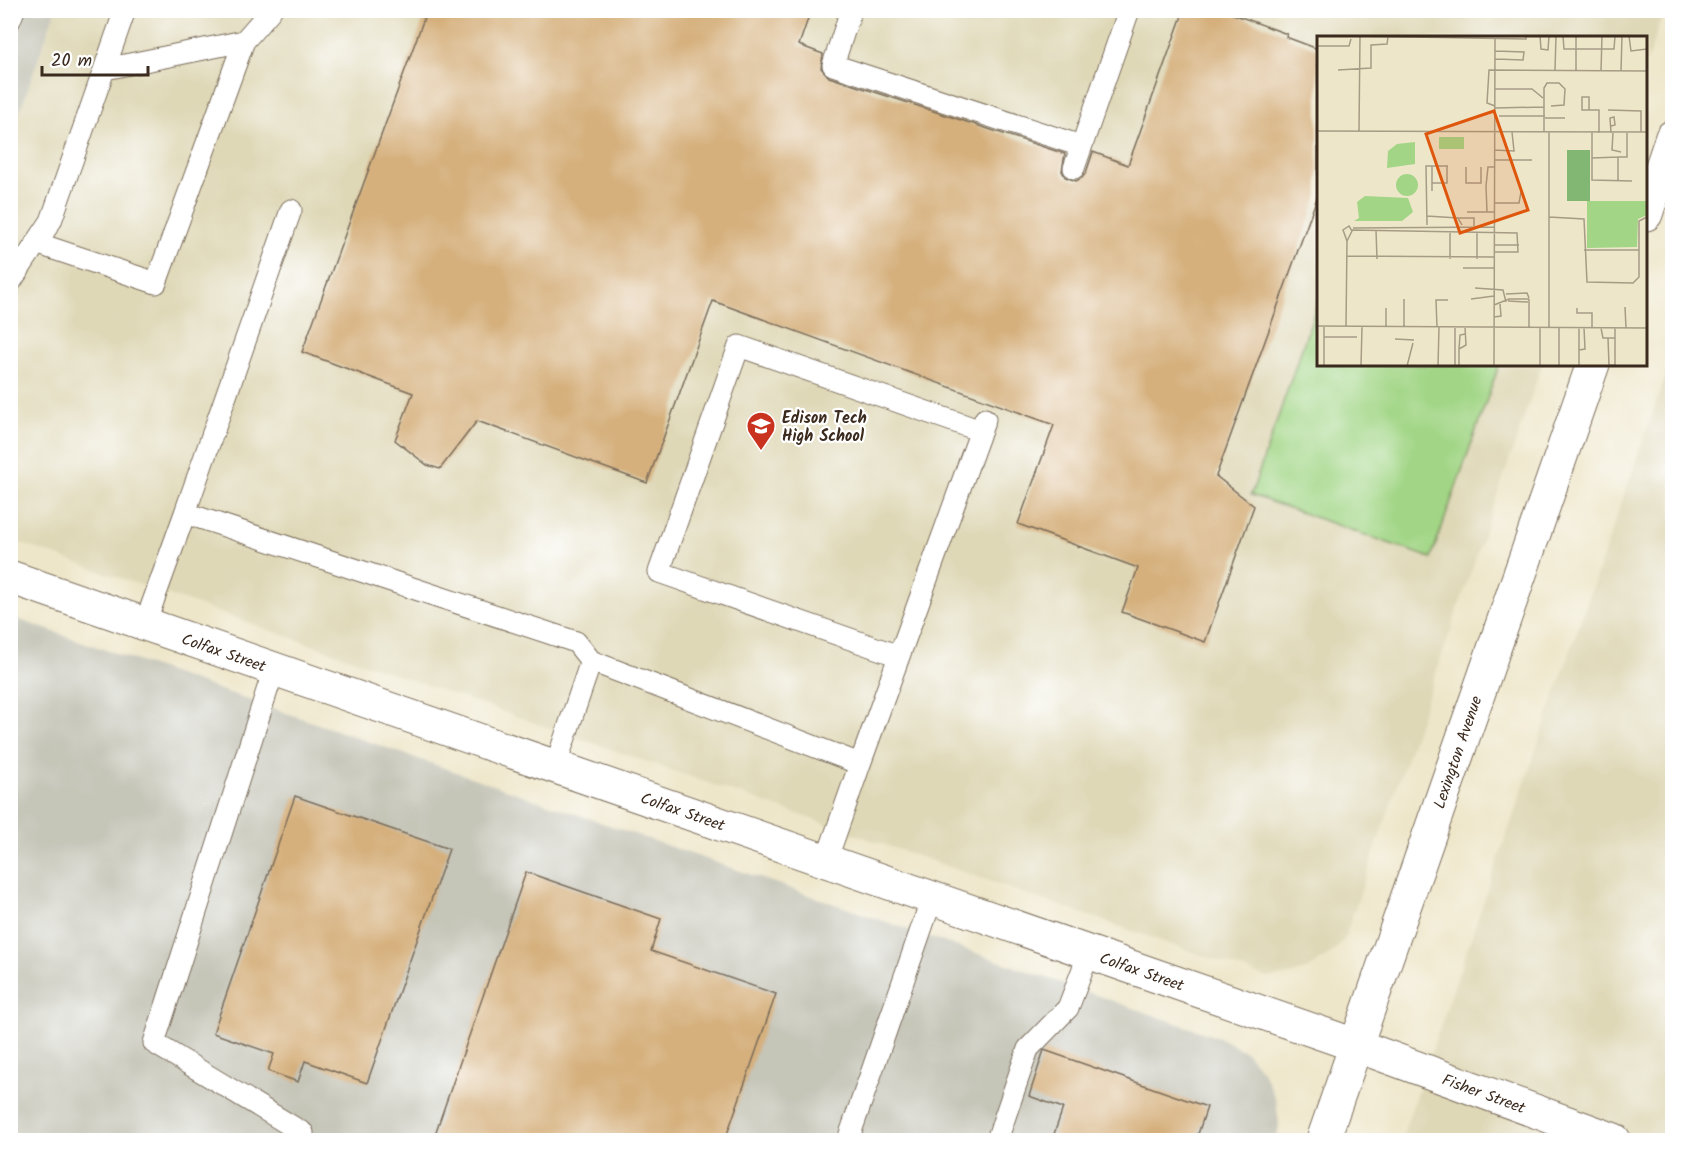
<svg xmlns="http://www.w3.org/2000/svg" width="1683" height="1151" viewBox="0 0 1683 1151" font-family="Kalam,sans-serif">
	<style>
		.built { fill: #dfd8b7 }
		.industrial { fill: #c5c5b8 }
		.green { fill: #a2d686; stroke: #6e8052; stroke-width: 1.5 }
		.building { fill: #d5b07d }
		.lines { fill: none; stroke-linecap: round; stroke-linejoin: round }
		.service-casing { stroke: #7a6c5a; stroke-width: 23 }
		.minor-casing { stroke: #7a6c5a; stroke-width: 35 }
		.secondary-casing { stroke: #7a6c5a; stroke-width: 35 }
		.service { stroke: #fff; stroke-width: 21 }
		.minor { stroke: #fff; stroke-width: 33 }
		.secondary { stroke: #fff; stroke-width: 33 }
		.labels { text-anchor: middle; stroke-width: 4.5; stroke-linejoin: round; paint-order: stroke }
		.poi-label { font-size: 16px; font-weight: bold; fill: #3b2a1e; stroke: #fff; text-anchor: start }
		.street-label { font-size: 16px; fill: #3b2a1e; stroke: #fff }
		.inset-road { fill: none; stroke: #a69b85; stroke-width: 1.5 }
		.view { fill: #df570d; fill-opacity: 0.15; stroke: #df570d; stroke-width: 3 }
		.inset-edge { fill: none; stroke: #3b2a1e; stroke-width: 3 }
	</style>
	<rect width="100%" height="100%" fill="#fff"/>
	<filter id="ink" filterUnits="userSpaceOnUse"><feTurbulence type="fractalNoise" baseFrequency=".0167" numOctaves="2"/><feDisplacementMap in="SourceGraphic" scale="12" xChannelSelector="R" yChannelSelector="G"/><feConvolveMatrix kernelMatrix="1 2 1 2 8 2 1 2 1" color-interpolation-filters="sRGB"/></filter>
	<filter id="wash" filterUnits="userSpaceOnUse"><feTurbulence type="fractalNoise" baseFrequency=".008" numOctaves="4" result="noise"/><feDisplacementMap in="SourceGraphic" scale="24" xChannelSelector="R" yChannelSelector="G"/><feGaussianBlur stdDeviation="1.35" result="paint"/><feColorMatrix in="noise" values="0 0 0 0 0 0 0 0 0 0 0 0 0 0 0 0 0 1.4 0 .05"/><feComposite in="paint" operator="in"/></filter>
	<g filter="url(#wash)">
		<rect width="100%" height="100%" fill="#eee6c9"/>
		<!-- built -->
		<path class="built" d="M 55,11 L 1664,11 L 1646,64 L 1646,38 L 1318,38 L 1318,364 L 1542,365 L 1344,940 L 1333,952 L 1309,969 L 1290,975 L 1267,978 L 11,540 L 11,137 Z
			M 1672,357 L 1672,1140 L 1401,1140 Z"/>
		<!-- industrial -->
		<path class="industrial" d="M 11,11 L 55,11 L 11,137 Z
			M 11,617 L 1222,1039 L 1246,1052 L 1263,1072 L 1276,1100 L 1279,1125 L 1276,1140 L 11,1140 Z"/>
		<!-- green -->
		<path class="green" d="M 1318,302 L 1318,364 L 1499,365 L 1431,558 L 1251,495 Z"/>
		<g id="blocks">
			<!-- building -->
			<path class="building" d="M 427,10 L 811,10 L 799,45 L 823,54 L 821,68 L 829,77 L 1065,154 L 1062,171 L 1065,177 L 1076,181 L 1082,178 L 1086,173 L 1093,152 L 1128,165 L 1184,10 L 1222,10 L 1287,34 L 1286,37 L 1318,49 L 1318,195 L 1216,476 L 1254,506 L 1205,642 L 1122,612 L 1138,568 L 1018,524 L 1054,425 L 713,301 L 647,483 L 477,421 L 440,469 L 427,465 L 395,440 L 413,393 L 302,352 Z
				M 295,796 L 449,849 L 367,1083 L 305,1061 L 298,1082 L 268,1071 L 274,1054 L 213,1033 Z
				M 526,872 L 661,919 L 651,951 L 776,994 L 725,1140 L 433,1140 Z
				M 1044,1050 L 1207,1107 L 1196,1140 L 1052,1140 L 1063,1108 L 1029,1096 Z"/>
		</g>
	</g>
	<g filter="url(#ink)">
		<use href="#blocks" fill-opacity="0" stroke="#7a6c5a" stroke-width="1.5"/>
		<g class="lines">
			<!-- service casing -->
			<g class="service-casing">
				<path id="service" d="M 851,10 L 833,65 L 1081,146
					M 10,20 L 14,10
					M 244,41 L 271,10
					M 1074,168 L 1129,10
					M 36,243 L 156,283 L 244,41 L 105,69
					M 10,283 L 51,221 L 125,10
					M 185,513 L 291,210
					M 145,624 L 185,513 L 576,642 L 591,661 L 860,764 L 826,861
					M 899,656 L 659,572 L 739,346 L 981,431
					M 274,669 L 154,1043 L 303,1133
					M 860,764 L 985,419
					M 555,767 L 591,661
					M 848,1140 L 932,898
					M 997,1140 L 1028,1049 L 1068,1008 L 1089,953"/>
			</g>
			<!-- minor casing -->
			<g class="minor-casing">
				<path id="minor" d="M 10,577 L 1355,1045 L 1614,1140"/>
			</g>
			<!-- secondary casing -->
			<g class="secondary-casing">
				<path id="secondary" d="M 1646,214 L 1672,137
					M 1323,1140 L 1593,364"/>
			</g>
			<!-- service -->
			<use href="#service" class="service"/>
			<!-- minor -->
			<use href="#minor" class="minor"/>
			<!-- secondary -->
			<use href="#secondary" class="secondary"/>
		</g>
	</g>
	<!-- icons -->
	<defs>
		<g id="school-pin" transform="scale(1.5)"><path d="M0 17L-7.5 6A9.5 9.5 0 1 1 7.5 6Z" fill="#c8321e" stroke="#fff"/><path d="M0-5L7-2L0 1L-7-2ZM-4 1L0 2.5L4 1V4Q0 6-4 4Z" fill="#fff"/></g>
	</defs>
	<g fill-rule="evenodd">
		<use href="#school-pin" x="761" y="426"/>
	</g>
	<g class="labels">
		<!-- poi labels -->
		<g class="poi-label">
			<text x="782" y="423">Edison Tech<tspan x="782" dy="18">High School</tspan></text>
		</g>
		<!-- street labels -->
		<g class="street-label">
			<text transform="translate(224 652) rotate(19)" y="6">Colfax Street</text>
			<text transform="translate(1457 752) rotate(-71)" y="6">Lexington Avenue</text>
			<text transform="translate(683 811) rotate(19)" y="6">Colfax Street</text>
			<text transform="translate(1142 971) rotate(19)" y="6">Colfax Street</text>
			<text transform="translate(1484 1093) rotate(20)" y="6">Fisher Street</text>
		</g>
	</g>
	<!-- overview -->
	<g transform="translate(1317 36)">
		<rect width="330" height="330" fill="#eee6c9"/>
		<path d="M 122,101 L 147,101 L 147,113 L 122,113 ZM 98,106 L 98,128 L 70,132 L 71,115 L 80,108 ZM79 149a11 11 0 1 1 22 0a11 11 0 1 1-22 0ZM 48,160 L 91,162 L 96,176 L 85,185 L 37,185 L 42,182 L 40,166 ZM 270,165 L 330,165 L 330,179 L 321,183 L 320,211 L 270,212 Z" fill="#a2d686"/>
		<path d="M 250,114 L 273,114 L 273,165 L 250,165 Z" fill="#81b773"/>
		<path class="inset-road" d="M 36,0 L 209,3 L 209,0M 223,0 L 224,13 L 231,14 L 232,0M 246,0 L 247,13 L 297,13 L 298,0M 312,0 L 314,15 L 330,13M 0,10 L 32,10 L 34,3M 178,23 L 206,24 L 207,16 L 178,15M 21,34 L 54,32 L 54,9 L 70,8 L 71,1M 238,34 L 239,0M 259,34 L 259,0M 284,35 L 285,0M 304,35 L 305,0M 178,53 L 215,53 L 226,62M 178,70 L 170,67 L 172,34 L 330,35M 178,72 L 227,71M 272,74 L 272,61 L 265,61 L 265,74 L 282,74 L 282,97M 291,74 L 324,75 L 324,96M 182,80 L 228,80M 228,82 L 248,82M 0,95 L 330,96M 42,95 L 43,0M 227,96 L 227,52 L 230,47 L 242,47 L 248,53 L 247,69 L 234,70M 232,96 L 232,292M 275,96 L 275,144 L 315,145M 294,97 L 293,82 L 297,81 L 298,89 L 294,90M 296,97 L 295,114 L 304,116M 177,114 L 197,115 L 195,96M 275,122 L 301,121M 177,124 L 215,124M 115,130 L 115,155M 149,131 L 149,147 L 164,147 L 164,131M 301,144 L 301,121 L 310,121 L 310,97M 115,147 L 130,147 L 130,130M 177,167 L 202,167 L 204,156M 150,176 L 170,176M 177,176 L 170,176 L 169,150 L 171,131 L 177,131M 110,180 L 141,182M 232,181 L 267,183 L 270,246 L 316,247 L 322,241 L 322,185 L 330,181M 110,189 L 109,130 L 131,130M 145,189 L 141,182 L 157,182 L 157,190M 36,192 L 177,191M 35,194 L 200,197 L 201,216 L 177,216M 59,194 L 60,223M 177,209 L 202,209M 267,214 L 322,214M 30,220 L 177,221M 133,223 L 133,196M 160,223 L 160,197M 146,232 L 177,232M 158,252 L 186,254 L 189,266M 189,258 L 210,257 L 212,262M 154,263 L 177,260M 212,263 L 212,292M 191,265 L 211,266M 177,269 L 192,263 L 212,263M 308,271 L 309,292M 69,272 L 69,291M 260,272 L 260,277 L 275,277 L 275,292M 177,281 L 184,280 L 183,268M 0,290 L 330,292M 7,290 L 7,330M 29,291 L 30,205 L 26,194 L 32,190 L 35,195 L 30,205M 87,291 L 87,263M 120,291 L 119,264 L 131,264M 262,292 L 262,330M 284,292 L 286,302 L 298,302 L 298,292M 7,301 L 40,301M 291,302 L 292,329 L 304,330M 298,302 L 298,330M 78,303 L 97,304M 142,313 L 143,299 L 148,298M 262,314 L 268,313 L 267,292M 44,330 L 45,291M 90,330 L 96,307M 121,330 L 122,291M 138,330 L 138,291M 142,330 L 142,313 L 149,309 L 148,291M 177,330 L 178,3M 223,330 L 223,292M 242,330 L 242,292"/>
		<path class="view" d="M 177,75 L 211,174 L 143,197 L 109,98 Z"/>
		<rect width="330" height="330" class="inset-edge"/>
	</g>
	<!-- margin -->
	<rect width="1683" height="1151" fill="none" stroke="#fff" stroke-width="36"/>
	<!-- scale -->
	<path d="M42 66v9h106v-9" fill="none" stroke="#3b2a1e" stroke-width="3"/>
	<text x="51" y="66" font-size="18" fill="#3b2a1e" stroke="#ffffff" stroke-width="4.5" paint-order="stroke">20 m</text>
</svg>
